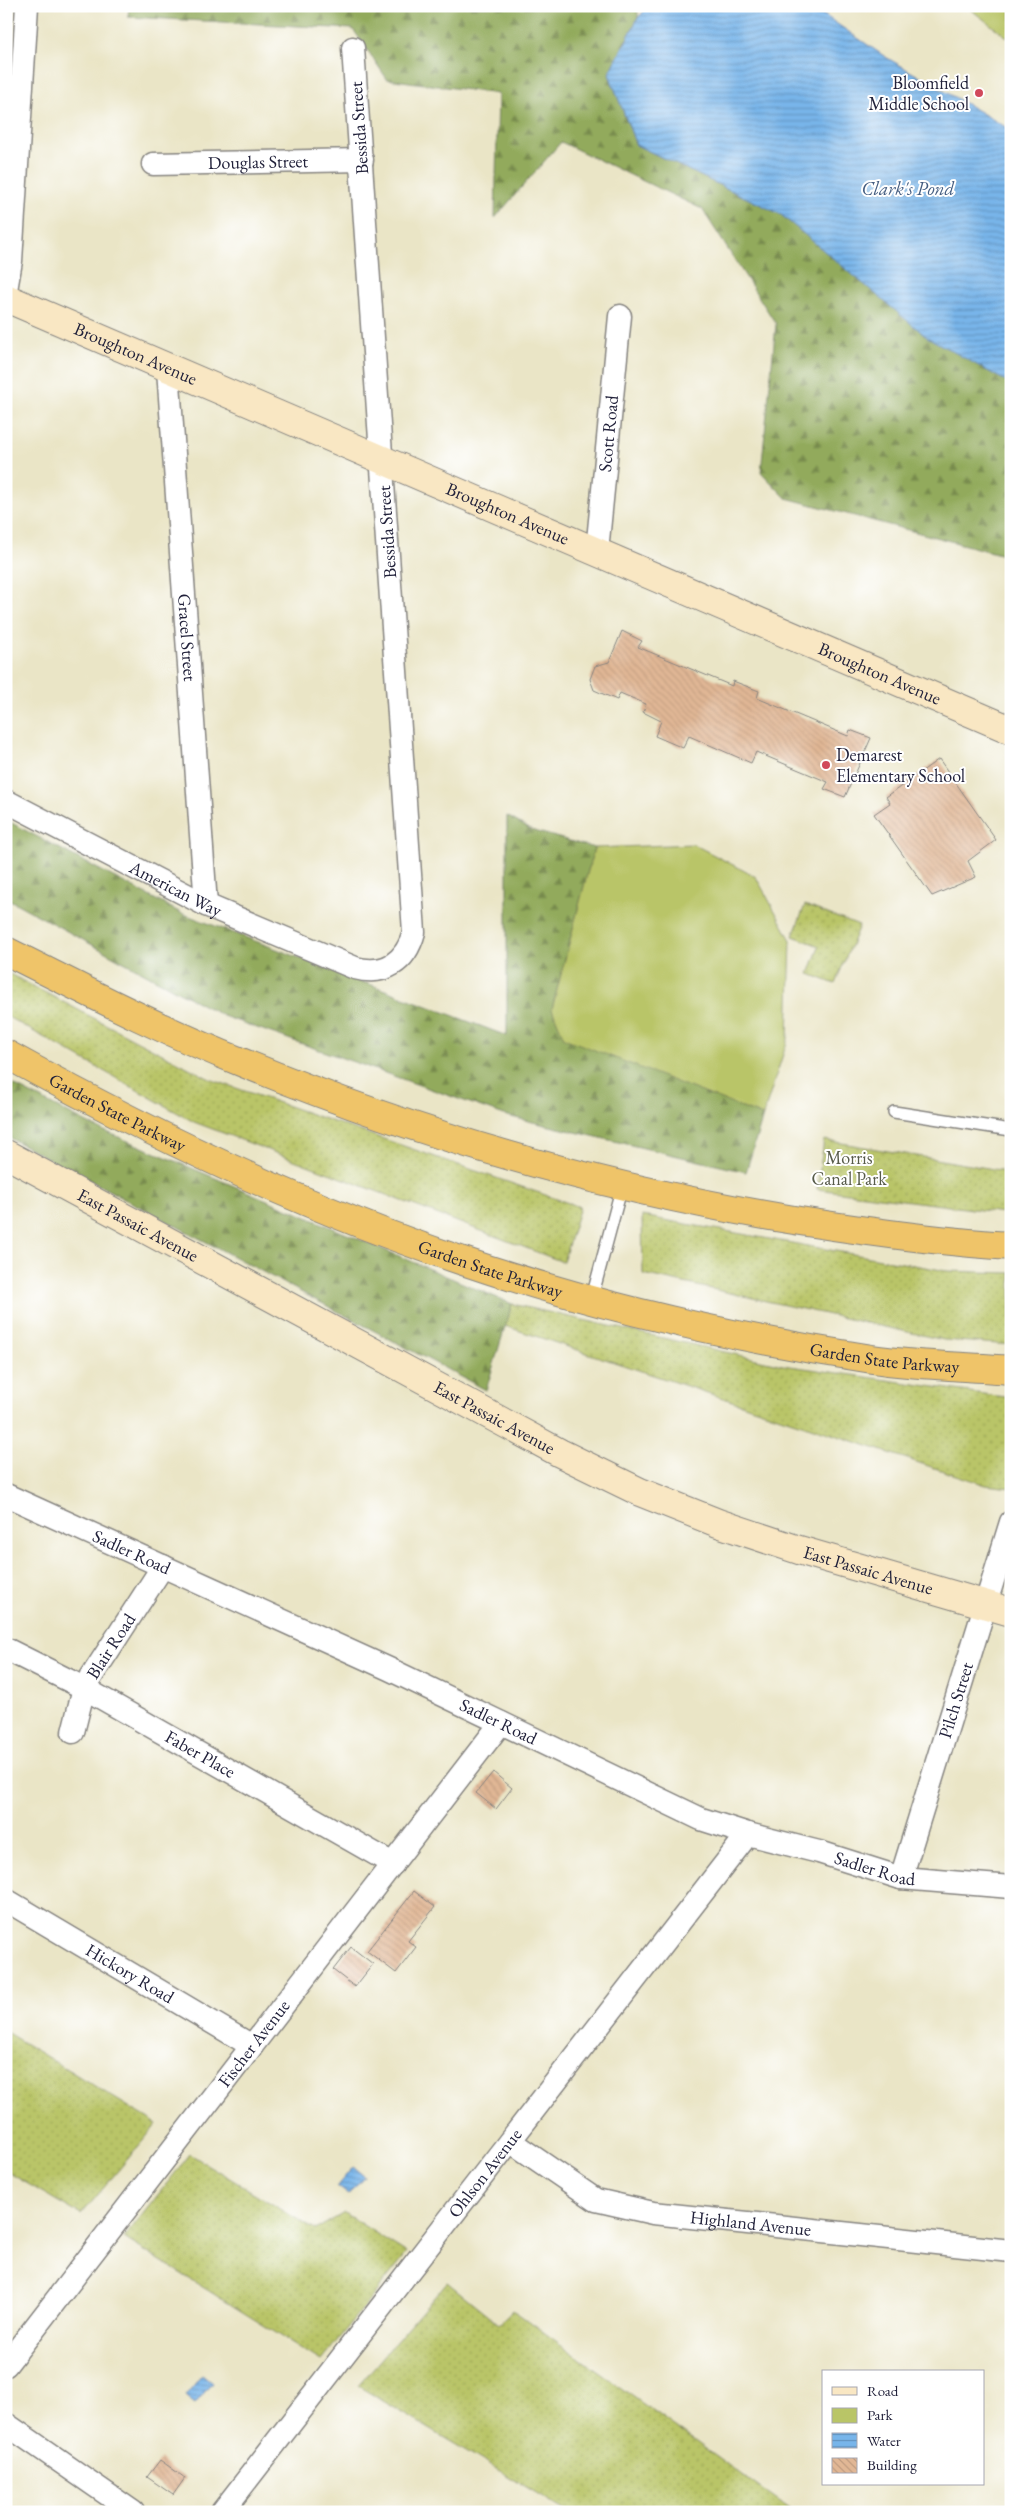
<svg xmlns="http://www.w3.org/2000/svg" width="1017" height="2518" viewBox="0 0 1017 2518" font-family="'EB Garamond',serif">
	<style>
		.green { fill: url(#green-dots); stroke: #6e7451 }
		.forest { fill: url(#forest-firs); stroke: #5a664c }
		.pitch { fill: #b9c567; stroke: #6e7451 }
		.water { fill: url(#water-rules); stroke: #4d6c92 }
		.building { fill: url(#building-back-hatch) }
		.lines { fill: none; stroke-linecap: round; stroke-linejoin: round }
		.lane-casing { stroke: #868480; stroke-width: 14 }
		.street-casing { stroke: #868480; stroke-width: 25 }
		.secondary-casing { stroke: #868480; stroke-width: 30 }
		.highway-casing { stroke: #868480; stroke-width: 30 }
		.lane { stroke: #fff; stroke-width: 11 }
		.street { stroke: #fff; stroke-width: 22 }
		.secondary { stroke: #f9e7c3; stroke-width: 28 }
		.highway { stroke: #efc469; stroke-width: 28 }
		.poi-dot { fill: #d1495b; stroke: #fff; stroke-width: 2 }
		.labels { text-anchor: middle; stroke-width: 4; stroke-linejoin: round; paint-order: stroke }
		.poi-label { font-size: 18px; fill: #22223b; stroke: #fff; text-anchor: end }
		.street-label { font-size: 18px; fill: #22223b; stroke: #fff }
		.park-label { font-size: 18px; fill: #575b4a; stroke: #fff }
		.water-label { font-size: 19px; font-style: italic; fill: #445d81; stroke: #fff }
	</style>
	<defs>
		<pattern id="green-dots" width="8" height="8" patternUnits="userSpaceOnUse" patternTransform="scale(1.25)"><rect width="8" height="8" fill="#b9c567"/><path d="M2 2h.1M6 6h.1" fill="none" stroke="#9fa95a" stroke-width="1.8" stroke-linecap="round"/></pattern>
		<pattern id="forest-firs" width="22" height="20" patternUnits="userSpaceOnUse" patternTransform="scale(1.25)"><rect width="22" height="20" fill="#92aa5c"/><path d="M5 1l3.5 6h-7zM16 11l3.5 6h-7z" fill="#778a4d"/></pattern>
		<pattern id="water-rules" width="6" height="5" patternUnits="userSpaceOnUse" patternTransform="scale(1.25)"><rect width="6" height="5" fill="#78b5ea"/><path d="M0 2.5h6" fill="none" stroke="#6293bf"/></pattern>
		<pattern id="building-back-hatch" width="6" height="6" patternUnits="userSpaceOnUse" patternTransform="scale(1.25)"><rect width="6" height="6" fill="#e1b795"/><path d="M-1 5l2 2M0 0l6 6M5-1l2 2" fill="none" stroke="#c19d81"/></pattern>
	</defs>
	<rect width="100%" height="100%" fill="#fff"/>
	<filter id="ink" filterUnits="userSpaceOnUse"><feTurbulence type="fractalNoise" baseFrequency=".02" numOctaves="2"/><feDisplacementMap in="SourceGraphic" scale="10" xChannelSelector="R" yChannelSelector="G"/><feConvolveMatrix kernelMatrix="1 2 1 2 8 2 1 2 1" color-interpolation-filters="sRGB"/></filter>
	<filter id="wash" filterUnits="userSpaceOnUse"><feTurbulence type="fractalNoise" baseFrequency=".0096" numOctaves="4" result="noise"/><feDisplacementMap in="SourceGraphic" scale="20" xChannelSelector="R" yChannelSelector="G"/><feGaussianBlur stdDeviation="1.12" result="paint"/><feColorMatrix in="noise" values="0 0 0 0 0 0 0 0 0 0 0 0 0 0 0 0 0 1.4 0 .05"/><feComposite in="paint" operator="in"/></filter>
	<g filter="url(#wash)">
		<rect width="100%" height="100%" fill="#eae5c6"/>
		<!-- green -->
		<path class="green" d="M 805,905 L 859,926 L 835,984 L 809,974 L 819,946 L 793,936 Z
			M 6,972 L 210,1079 L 580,1207 L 563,1262 L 194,1122 L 6,1016 Z
			M 824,1140 L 1011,1172 L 1011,1214 L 817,1189 Z
			M 642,1216 L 947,1271 L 1011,1273 L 1011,1345 L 944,1340 L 643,1274 Z
			M 512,1304 L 783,1365 L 1011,1398 L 1011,1488 L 986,1485 L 505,1326 Z
			M 6,2032 L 157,2124 L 81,2215 L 6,2171 Z
			M 190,2154 L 315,2230 L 344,2213 L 407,2253 L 321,2361 L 124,2238 Z
			M 447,2282 L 499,2324 L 513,2310 L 793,2512 L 568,2512 L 358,2386 Z"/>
		<!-- forest -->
		<path class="forest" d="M 129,6 L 638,6 L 638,18 L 609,74 L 636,145 L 780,214 L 928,337 L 1011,384 L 1011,557 L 786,498 L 761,472 L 776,324 L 702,209 L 561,142 L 495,218 L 498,94 L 387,79 L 353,29 L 128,17 Z
			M 507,816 L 531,830 L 594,848 L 552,1009 L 564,1037 L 763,1116 L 746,1172 L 507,1116 L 223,1016 L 6,898 L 6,820 L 181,913 L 507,1036 Z
			M 6,1081 L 95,1127 L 512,1304 L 486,1390 L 6,1136 Z"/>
		<!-- pitch -->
		<path class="pitch" d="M 966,6 L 1011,6 L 1011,40 Z
			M 693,844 L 756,877 L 791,940 L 788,1039 L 763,1116 L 564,1038 L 552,1009 L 594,848 Z"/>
		<!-- water -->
		<path class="water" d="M 648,6 L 811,6 L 884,56 L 1011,130 L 1011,384 L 927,337 L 780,214 L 636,145 L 609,74 L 638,18 Z
			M 353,2167 L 364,2176 L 349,2195 L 337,2186 Z
			M 202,2375 L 212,2383 L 195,2404 L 185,2396 Z"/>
		<g id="blocks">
			<!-- building -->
			<path class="building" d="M 622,631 L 642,641 L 638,647 L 732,686 L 733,681 L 759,691 L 757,698 L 848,736 L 850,730 L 871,738 L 845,797 L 824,789 L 828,782 L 756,752 L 751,763 L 689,736 L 683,748 L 655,736 L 661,721 L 643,712 L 646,704 L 620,693 L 617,700 L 594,690 L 590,679 L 595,666 L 609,662 Z
				M 939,759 L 996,840 L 968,861 L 976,877 L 932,896 L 874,814 L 890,803 L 886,797 Z
				M 493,1772 L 512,1788 L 496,1809 L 476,1793 Z
				M 414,1891 L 435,1907 L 408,1941 L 416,1947 L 396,1973 L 367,1951 Z
				M 351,1947 L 373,1964 L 355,1987 L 333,1970 Z
				M 160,2460 L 185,2478 L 173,2495 L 147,2477 Z"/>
		</g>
	</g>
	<g filter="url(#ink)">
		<use href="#blocks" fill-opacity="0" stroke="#868480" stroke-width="1"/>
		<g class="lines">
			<!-- lane casing -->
			<g class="lane-casing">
				<path id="lane" d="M 894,1112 L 1011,1130
					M 591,1301 L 622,1186"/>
			</g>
			<!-- street casing -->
			<g class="street-casing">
				<g id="street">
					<path id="s1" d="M 153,164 L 362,160"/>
					<path d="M 6,290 L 11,261 L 27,6"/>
					<path id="s2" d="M 168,369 L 206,905"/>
					<path id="s3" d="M 597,551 L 620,316"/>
					<path id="s4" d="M 6,801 L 206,905 L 355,968 C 385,976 406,962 414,932 L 353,48"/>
					<path id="s5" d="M 6,1495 L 389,1669 L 701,1819 L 748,1834 L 819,1852 L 901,1878 L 1011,1887"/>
					<path id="s6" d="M 6,1649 L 84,1688 L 393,1864"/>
					<path id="s7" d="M 73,1732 L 84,1688 L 163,1566"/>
					<path id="s8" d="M 901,1878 L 1011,1522"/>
					<path id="s9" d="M 6,1900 L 252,2046"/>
					<path id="s10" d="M 510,2141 L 596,2200 L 653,2213 L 1011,2251"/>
					<path id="s11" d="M 6,2365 L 501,1723"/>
					<path d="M 6,2424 L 133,2512"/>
					<path id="s12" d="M 222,2512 L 748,1834"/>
				</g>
			</g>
			<!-- secondary casing -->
			<g class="secondary-casing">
				<g id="secondary">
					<path id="s13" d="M 6,298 L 1011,730"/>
					<path id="s14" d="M 6,1154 L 560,1453 L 640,1492 L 718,1523 L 799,1550 L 1011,1612"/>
				</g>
			</g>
			<!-- highway casing -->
			<g class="highway-casing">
				<g id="highway">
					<path d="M 6,951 C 84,990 161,1030 241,1062 C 421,1136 608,1190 800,1221 C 870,1232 940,1242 1011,1246"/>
					<path id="s15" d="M 6,1054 C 152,1135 304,1208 463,1261 C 595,1306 734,1338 872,1359 C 918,1366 965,1366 1011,1370"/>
				</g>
			</g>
			<!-- lane -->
			<use href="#lane" class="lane"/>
			<!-- street -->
			<use href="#street" class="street"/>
			<!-- secondary -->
			<use href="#secondary" class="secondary"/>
			<!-- highway -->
			<use href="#highway" class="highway"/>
		</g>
	</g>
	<!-- markers -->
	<g class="poi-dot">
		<circle cx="979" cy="93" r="5"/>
		<circle cx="826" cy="765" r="5"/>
	</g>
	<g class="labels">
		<!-- poi labels -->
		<g class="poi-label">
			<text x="969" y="89">Bloomfield<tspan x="969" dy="21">Middle School</tspan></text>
			<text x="836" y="761" text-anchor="start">Demarest<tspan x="836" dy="21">Elementary School</tspan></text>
		</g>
		<!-- street labels -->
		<g class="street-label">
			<text transform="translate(359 128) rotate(-94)" y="6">Bessida Street</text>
			<text dy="6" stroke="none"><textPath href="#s1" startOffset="105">Douglas Street</textPath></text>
			<text dy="6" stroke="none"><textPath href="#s13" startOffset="141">Broughton Avenue</textPath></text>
			<text dy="6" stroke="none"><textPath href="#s3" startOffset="118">Scott Road</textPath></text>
			<text dy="6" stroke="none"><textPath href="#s13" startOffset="546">Broughton Avenue</textPath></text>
			<text transform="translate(387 532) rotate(-94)" y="6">Bessida Street</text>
			<text dy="6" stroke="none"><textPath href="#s2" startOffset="269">Gracel Street</textPath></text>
			<text dy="6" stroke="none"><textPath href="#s13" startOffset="951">Broughton Avenue</textPath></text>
			<text dy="6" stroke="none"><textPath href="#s4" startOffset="191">American Way</textPath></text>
			<text dy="6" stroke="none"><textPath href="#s15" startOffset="126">Garden State Parkway</textPath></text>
			<text dy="6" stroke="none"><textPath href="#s14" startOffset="150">East Passaic Avenue</textPath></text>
			<text dy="6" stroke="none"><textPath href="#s15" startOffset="531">Garden State Parkway</textPath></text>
			<text dy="6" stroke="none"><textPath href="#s15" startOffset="936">Garden State Parkway</textPath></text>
			<text dy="6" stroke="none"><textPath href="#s14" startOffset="555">East Passaic Avenue</textPath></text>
			<text dy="6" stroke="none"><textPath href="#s5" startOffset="138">Sadler Road</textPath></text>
			<text dy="6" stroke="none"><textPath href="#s14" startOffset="960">East Passaic Avenue</textPath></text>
			<text dy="6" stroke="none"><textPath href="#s7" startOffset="95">Blair Road</textPath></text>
			<text dy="6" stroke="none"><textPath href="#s8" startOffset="186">Pilch Street</textPath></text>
			<text dy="6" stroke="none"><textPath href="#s5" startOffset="542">Sadler Road</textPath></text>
			<text dy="6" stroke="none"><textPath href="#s6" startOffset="221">Faber Place</textPath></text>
			<text dy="6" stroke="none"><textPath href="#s5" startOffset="948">Sadler Road</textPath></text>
			<text dy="6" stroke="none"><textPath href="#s9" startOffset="144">Hickory Road</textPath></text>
			<text dy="6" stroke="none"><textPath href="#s11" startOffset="406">Fischer Avenue</textPath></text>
			<text dy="6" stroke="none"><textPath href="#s12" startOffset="429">Ohlson Avenue</textPath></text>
			<text dy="6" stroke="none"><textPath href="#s10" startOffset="261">Highland Avenue</textPath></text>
		</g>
		<!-- park labels -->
		<g class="park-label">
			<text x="849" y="1164">Morris<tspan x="849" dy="21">Canal Park</tspan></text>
		</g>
		<!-- water labels -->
		<g class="water-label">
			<text x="908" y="195">Clark's Pond</text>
		</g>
	</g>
	<!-- margin -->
	<rect width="1017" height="2518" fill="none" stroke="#fff" stroke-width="25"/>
	<!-- legend -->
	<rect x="822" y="2370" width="162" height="115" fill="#ffffff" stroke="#a7a7b1"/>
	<rect x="832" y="2387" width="25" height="8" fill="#f9e7c3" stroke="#a7a7b1"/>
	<text x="867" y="2396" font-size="15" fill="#22223b">Road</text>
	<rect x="832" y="2408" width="25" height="15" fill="#b9c567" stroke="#a7a7b1"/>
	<text x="867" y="2420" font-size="15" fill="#22223b">Park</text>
	<rect x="832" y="2433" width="25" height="15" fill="url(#water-rules)" stroke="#a7a7b1"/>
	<text x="867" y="2446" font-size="15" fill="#22223b">Water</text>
	<rect x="832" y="2458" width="25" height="15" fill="url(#building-back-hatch)" stroke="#a7a7b1"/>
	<text x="867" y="2470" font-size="15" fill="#22223b">Building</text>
</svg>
